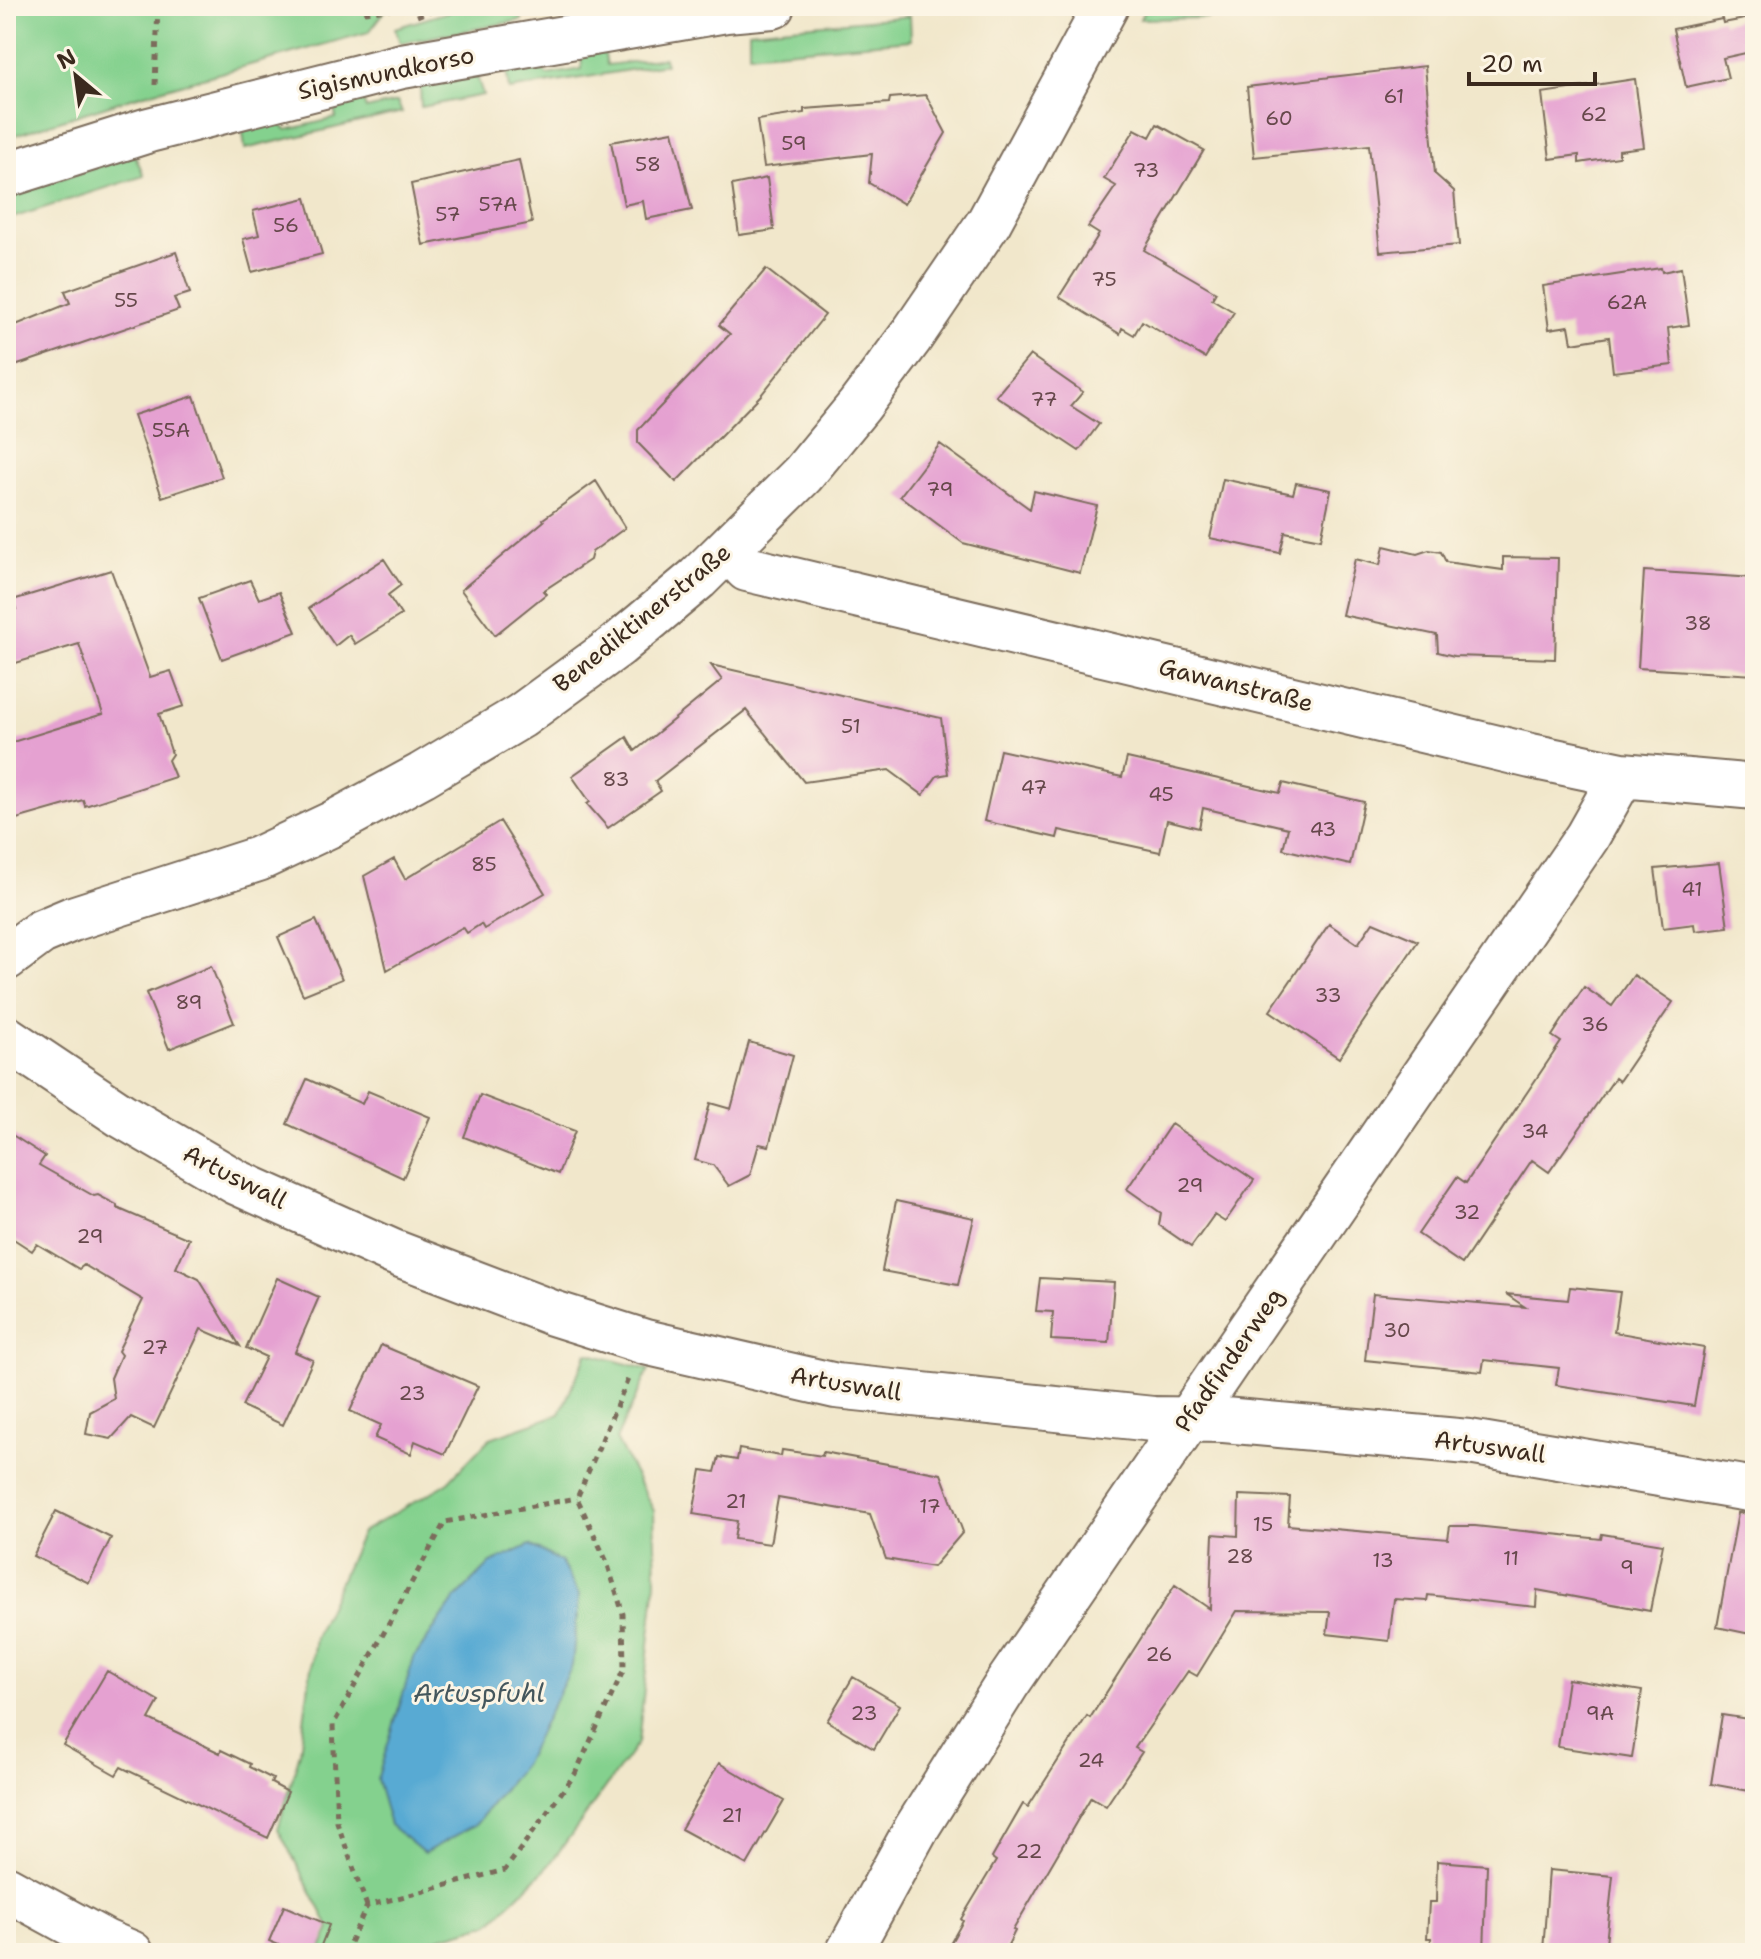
<svg xmlns="http://www.w3.org/2000/svg" width="1761" height="1959" viewBox="0 0 1761 1959" font-family="'Shantell Sans',sans-serif">
	<style>
		.green { fill: #84d18e; stroke: #607e56; stroke-width: 2; fill-rule: evenodd }
		.water { fill: #58aad3; stroke: #4a6a78; stroke-width: 2 }
		.building { fill: #e5a1d1 }
		.lines { fill: none; stroke-linecap: round; stroke-linejoin: round }
		.street-casing { stroke: #7b6c5b; stroke-width: 48 }
		.secondary-casing { stroke: #7b6c5b; stroke-width: 48 }
		.path { stroke: #7b6c5b; stroke-width: 5; stroke-dasharray: 6 6; stroke-linecap: butt }
		.street { stroke: #fff; stroke-width: 44 }
		.secondary { stroke: #fff; stroke-width: 44 }
		.labels { text-anchor: middle; stroke-width: 6; stroke-linejoin: round; paint-order: stroke }
		.number-label { font-size: 20px; fill: #66484b }
		.street-label { font-size: 24px; fill: #3b2a1e; stroke: #fcf5e5 }
		.water-label { font-size: 26px; font-style: italic; fill: #45575d; stroke: #fcf5e5 }
	</style>
	<rect width="100%" height="100%" fill="#fcf5e5"/>
	<filter id="ink" filterUnits="userSpaceOnUse"><feTurbulence type="fractalNoise" baseFrequency=".0125" numOctaves="2"/><feDisplacementMap in="SourceGraphic" scale="16" xChannelSelector="R" yChannelSelector="G"/><feConvolveMatrix kernelMatrix="1 2 1 2 8 2 1 2 1" color-interpolation-filters="sRGB"/></filter>
	<filter id="wash" filterUnits="userSpaceOnUse"><feTurbulence type="fractalNoise" baseFrequency=".006" numOctaves="4" result="noise"/><feDisplacementMap in="SourceGraphic" scale="32" xChannelSelector="R" yChannelSelector="G"/><feGaussianBlur stdDeviation="1.8" result="paint"/><feColorMatrix in="noise" values="0 0 0 0 0 0 0 0 0 0 0 0 0 0 0 0 0 1.4 0 .05"/><feComposite in="paint" operator="in"/></filter>
	<g filter="url(#wash)">
		<rect width="100%" height="100%" fill="#f1e7cb"/>
		<!-- green -->
		<path class="green" d="M 6,6 L 389,6 L 369,32 L 141,95 L 6,138 Z
			M 468,6 L 522,6 L 522,20 L 400,43 L 395,28 Z
			M 1146,6 L 1207,6 L 1208,18 L 1140,19 Z
			M 910,16 L 911,40 L 749,54 L 749,31 Z
			M 604,50 L 607,65 L 664,58 L 666,64 L 509,90 L 506,67 L 536,61 L 547,75 L 582,69 L 581,54 Z
			M 476,73 L 483,95 L 421,107 L 420,84 Z
			M 362,97 L 366,109 L 397,102 L 402,112 L 245,149 L 242,125 L 271,118 L 287,130 L 336,118 L 333,103 Z
			M 135,155 L 144,176 L 6,220 L 6,196 Z
			M 587,1353 L 649,1370 L 616,1439 L 654,1511 L 656,1581 L 638,1743 L 549,1865 L 490,1923 L 388,1953 L 319,1953 L 330,1928 L 278,1829 L 300,1752 L 315,1637 L 362,1532 L 446,1484 L 490,1438 L 560,1414 ZM 524,1763 L 476,1824 L 424,1853 Z"/>
		<!-- water -->
		<path class="water" d="M 530,1545 L 561,1562 L 579,1595 L 572,1666 L 524,1763 L 476,1824 L 424,1853 L 390,1825 L 377,1780 L 414,1658 L 455,1599 L 491,1563 Z"/>
		<g id="blocks">
			<!-- building -->
			<path class="building" d="M 1755,17 L 1755,51 L 1723,58 L 1728,78 L 1686,87 L 1673,29 L 1722,19 L 1723,23 Z
				M 1425,66 L 1435,174 L 1454,191 L 1459,245 L 1380,252 L 1369,145 L 1254,157 L 1247,87 Z
				M 1635,79 L 1644,147 L 1619,150 L 1619,157 L 1579,163 L 1579,155 L 1550,159 L 1542,93 Z
				M 926,95 L 946,133 L 904,204 L 869,183 L 872,154 L 764,167 L 757,120 L 804,113 L 804,109 L 889,103 L 890,98 Z
				M 1157,124 L 1204,150 L 1144,250 L 1216,292 L 1212,299 L 1234,312 L 1205,358 L 1142,321 L 1134,335 L 1122,328 L 1120,334 L 1059,297 L 1099,234 L 1088,227 L 1116,186 L 1104,179 L 1135,129 L 1150,137 Z
				M 673,131 L 692,210 L 646,219 L 643,201 L 624,205 L 611,142 Z
				M 519,160 L 532,223 L 423,245 L 411,184 Z
				M 767,178 L 774,230 L 739,235 L 732,185 Z
				M 306,198 L 322,254 L 252,272 L 243,239 L 259,235 L 253,211 Z
				M 176,252 L 190,293 L 174,298 L 179,310 L 6,369 L 6,329 L 70,303 L 65,291 Z
				M 1661,268 L 1662,272 L 1681,268 L 1689,325 L 1668,328 L 1672,365 L 1613,372 L 1609,337 L 1572,343 L 1569,326 L 1549,329 L 1543,286 Z
				M 766,269 L 825,315 L 761,395 L 676,482 L 638,443 L 638,430 L 730,334 L 719,325 Z
				M 1030,355 L 1083,392 L 1071,406 L 1099,424 L 1079,451 L 996,396 Z
				M 194,396 L 222,477 L 162,497 L 134,415 Z
				M 940,444 L 1030,509 L 1034,491 L 1097,506 L 1080,573 L 963,543 L 900,496 Z
				M 1223,479 L 1293,494 L 1296,483 L 1331,490 L 1321,539 L 1285,532 L 1280,553 L 1210,538 Z
				M 596,481 L 625,528 L 592,552 L 590,560 L 543,591 L 546,594 L 495,635 L 461,590 L 544,521 L 543,519 Z
				M 1384,546 L 1417,554 L 1429,550 L 1441,552 L 1446,562 L 1503,570 L 1503,557 L 1558,558 L 1555,659 L 1454,656 L 1438,652 L 1437,635 L 1342,615 L 1355,559 L 1380,565 Z
				M 384,559 L 401,585 L 388,595 L 401,615 L 355,644 L 349,635 L 335,646 L 309,608 Z
				M 111,570 L 150,677 L 171,671 L 184,706 L 159,714 L 172,754 L 168,760 L 175,777 L 85,806 L 83,800 L 6,822 L 6,744 L 103,714 L 79,644 L 6,666 L 6,611 L 16,609 L 13,600 Z
				M 1644,571 L 1755,578 L 1755,675 L 1638,668 Z
				M 250,580 L 259,599 L 279,592 L 296,632 L 222,659 L 199,598 Z
				M 711,665 L 941,718 L 948,774 L 937,776 L 923,795 L 889,770 L 804,782 L 746,710 L 655,781 L 661,791 L 608,828 L 587,804 L 590,802 L 572,776 L 627,737 L 635,751 L 722,680 Z
				M 1000,750 L 1122,777 L 1127,758 L 1280,793 L 1283,783 L 1364,802 L 1350,865 L 1283,849 L 1288,828 L 1203,808 L 1199,828 L 1167,820 L 1160,852 L 1059,830 L 1057,838 L 984,821 Z
				M 500,821 L 545,893 L 484,929 L 481,924 L 467,933 L 463,927 L 387,970 L 364,876 L 394,859 L 405,879 Z
				M 1719,863 L 1728,927 L 1695,931 L 1694,924 L 1663,928 L 1655,869 Z
				M 316,920 L 342,979 L 303,995 L 278,937 Z
				M 1373,922 L 1418,941 L 1339,1058 L 1270,1011 L 1329,924 L 1358,944 Z
				M 211,966 L 234,1023 L 169,1049 L 146,993 Z
				M 1634,975 L 1673,1002 L 1619,1081 L 1615,1078 L 1549,1172 L 1532,1160 L 1462,1264 L 1418,1234 L 1457,1177 L 1466,1183 L 1561,1042 L 1552,1036 L 1584,987 L 1612,1006 Z
				M 749,1042 L 793,1055 L 769,1146 L 759,1144 L 750,1175 L 729,1186 L 713,1165 L 695,1160 L 710,1103 L 731,1109 Z
				M 307,1079 L 362,1104 L 368,1091 L 430,1117 L 403,1178 L 287,1124 Z
				M 480,1095 L 575,1131 L 558,1174 L 464,1137 Z
				M 1171,1124 L 1254,1180 L 1225,1222 L 1214,1215 L 1191,1247 L 1159,1225 L 1161,1213 L 1127,1189 Z
				M 6,1131 L 45,1156 L 39,1165 L 94,1196 L 98,1195 L 117,1205 L 117,1208 L 189,1239 L 176,1268 L 199,1279 L 240,1346 L 201,1329 L 154,1428 L 131,1417 L 111,1439 L 86,1434 L 90,1412 L 114,1399 L 111,1378 L 121,1355 L 118,1351 L 143,1300 L 84,1265 L 79,1269 L 37,1244 L 32,1251 L 6,1234 Z
				M 896,1201 L 974,1218 L 958,1285 L 882,1271 Z
				M 277,1278 L 319,1297 L 295,1352 L 313,1360 L 283,1425 L 242,1406 L 266,1357 L 246,1348 Z
				M 1040,1278 L 1114,1282 L 1109,1343 L 1051,1340 L 1053,1312 L 1036,1311 Z
				M 1570,1287 L 1620,1292 L 1614,1332 L 1704,1348 L 1694,1406 L 1556,1385 L 1559,1368 L 1484,1360 L 1482,1372 L 1365,1360 L 1373,1294 L 1525,1307 L 1506,1294 L 1568,1300 Z
				M 381,1345 L 478,1386 L 445,1454 L 415,1441 L 411,1454 L 375,1438 L 381,1425 L 350,1411 Z
				M 739,1449 L 781,1456 L 782,1450 L 822,1456 L 823,1452 L 941,1474 L 963,1532 L 933,1567 L 886,1559 L 870,1514 L 778,1498 L 770,1544 L 734,1539 L 737,1521 L 693,1514 L 701,1470 L 715,1472 L 719,1457 L 737,1460 Z
				M 1239,1495 L 1290,1497 L 1288,1525 L 1448,1539 L 1450,1526 L 1475,1526 L 1601,1539 L 1602,1534 L 1663,1544 L 1650,1611 L 1537,1590 L 1536,1607 L 1428,1595 L 1427,1601 L 1394,1599 L 1389,1641 L 1327,1634 L 1330,1612 L 1237,1611 L 1197,1676 L 1188,1671 L 1135,1748 L 1142,1752 L 1106,1806 L 1091,1797 L 1013,1930 L 1015,1931 L 1004,1953 L 945,1953 L 963,1921 L 961,1919 L 996,1861 L 992,1858 L 1023,1804 L 1028,1807 L 1087,1716 L 1090,1718 L 1175,1585 L 1210,1609 L 1213,1534 L 1238,1536 Z
				M 56,1511 L 111,1538 L 89,1583 L 33,1556 Z
				M 1738,1513 L 1755,1514 L 1755,1635 L 1717,1627 Z
				M 107,1671 L 159,1701 L 149,1719 L 220,1753 L 221,1750 L 250,1764 L 249,1767 L 273,1779 L 271,1783 L 288,1792 L 268,1838 L 121,1767 L 116,1775 L 63,1745 Z
				M 853,1677 L 900,1705 L 874,1749 L 827,1721 Z
				M 1568,1679 L 1642,1691 L 1632,1758 L 1558,1747 Z
				M 1722,1715 L 1755,1720 L 1755,1792 L 1711,1784 Z
				M 719,1763 L 784,1801 L 747,1865 L 681,1829 Z
				M 1437,1861 L 1487,1865 L 1484,1953 L 1430,1953 L 1431,1938 L 1427,1938 L 1429,1902 L 1436,1902 Z
				M 1549,1870 L 1613,1876 L 1605,1953 L 1543,1951 Z
				M 284,1906 L 329,1925 L 318,1953 L 298,1953 L 269,1941 Z"/>
		</g>
	</g>
	<g filter="url(#ink)">
		<use href="#blocks" fill-opacity="0" stroke="#7b6c5b" stroke-width="2"/>
		<g class="lines">
			<!-- street casing -->
			<g class="street-casing">
				<path id="street" d="M 728,549 L 747,569 L 1531,756 L 1622,775 L 1755,787
					M 6,958 L 41,932 L 72,919 L 258,859 L 330,825 L 422,775 L 521,716 L 618,645 L 698,578 L 803,474 L 859,406 L 910,338 L 989,222 L 1106,6
					M 6,1038 L 121,1115 L 236,1182 L 393,1252 L 553,1313 L 645,1342 L 836,1386 L 1153,1419 L 1224,1420 L 1469,1442 L 1755,1490
					M 6,1888 L 105,1942 L 131,1953
					M 848,1953 L 916,1829 L 1007,1684 L 1587,837 L 1622,775"/>
			</g>
			<!-- secondary casing -->
			<g class="secondary-casing">
				<path id="secondary" d="M 6,175 L 149,130 L 402,66 L 726,10 L 773,6"/>
			</g>
			<!-- path -->
			<path class="path" d="M 354,6 L 364,12 L 412,6
				M 417,16 L 442,6
				M 155,85 L 158,6
				M 367,1906 L 337,1822 L 333,1725 L 445,1522 L 577,1498
				M 345,1953 L 367,1906 L 505,1870 L 575,1774 L 624,1669 L 623,1614 L 607,1562 L 577,1498 L 628,1379"/>
			<!-- street -->
			<use href="#street" class="street"/>
			<!-- secondary -->
			<use href="#secondary" class="secondary"/>
		</g>
	</g>
	<g class="labels">
		<!-- number labels -->
		<g class="number-label">
			<text x="1394" y="103">61</text>
			<text x="1594" y="121">62</text>
			<text x="1279" y="125">60</text>
			<text x="794" y="150">59</text>
			<text x="648" y="171">58</text>
			<text x="1146" y="177">73</text>
			<text x="498" y="211">57A</text>
			<text x="448" y="221">57</text>
			<text x="286" y="232">56</text>
			<text x="1104" y="286">75</text>
			<text x="126" y="307">55</text>
			<text x="1627" y="309">62A</text>
			<text x="1044" y="406">77</text>
			<text x="171" y="437">55A</text>
			<text x="940" y="496">79</text>
			<text x="1698" y="630">38</text>
			<text x="851" y="733">51</text>
			<text x="616" y="786">83</text>
			<text x="1034" y="794">47</text>
			<text x="1161" y="801">45</text>
			<text x="1323" y="836">43</text>
			<text x="484" y="871">85</text>
			<text x="1692" y="896">41</text>
			<text x="1328" y="1002">33</text>
			<text x="189" y="1009">89</text>
			<text x="1595" y="1031">36</text>
			<text x="1535" y="1138">34</text>
			<text x="1190" y="1192">29</text>
			<text x="1467" y="1219">32</text>
			<text x="90" y="1243">29</text>
			<text x="1397" y="1337">30</text>
			<text x="155" y="1354">27</text>
			<text x="412" y="1400">23</text>
			<text x="736" y="1508">21</text>
			<text x="930" y="1513">17</text>
			<text x="1263" y="1531">15</text>
			<text x="1240" y="1563">28</text>
			<text x="1511" y="1565">11</text>
			<text x="1383" y="1567">13</text>
			<text x="1627" y="1574">9</text>
			<text x="1159" y="1661">26</text>
			<text x="864" y="1720">23</text>
			<text x="1600" y="1720">9A</text>
			<text x="1091" y="1767">24</text>
			<text x="732" y="1822">21</text>
			<text x="1029" y="1858">22</text>
		</g>
		<!-- street labels -->
		<g class="street-label">
			<text transform="translate(386 73) rotate(-12)" y="8">Sigismundkorso</text>
			<text transform="translate(642 618) rotate(-39)" y="8">Benediktinerstraße</text>
			<text transform="translate(1236 685) rotate(14)" y="8">Gawanstraße</text>
			<text transform="translate(235 1177) rotate(27)" y="8">Artuswall</text>
			<text transform="translate(1229 1360) rotate(-55)" y="8">Pfadfinderweg</text>
			<text transform="translate(846 1384) rotate(9)" y="8">Artuswall</text>
			<text transform="translate(1490 1447) rotate(8)" y="8">Artuswall</text>
		</g>
		<!-- water labels -->
		<g class="water-label">
			<text x="479" y="1702">Artuspfuhl</text>
		</g>
	</g>
	<!-- margin -->
	<rect width="1761" height="1959" fill="none" stroke="#fcf5e5" stroke-width="32"/>
	<!-- north arrow -->
	<g transform="translate(76 76) rotate(331)" stroke="#fcf5e5" stroke-width="6" paint-order="stroke">
	<path d="M0-6L14 30L0 20L-14 30Z" fill="#3b2a1e"/>
	<text y="-12" font-size="22" font-weight="bold" text-anchor="middle" fill="#3b2a1e">N</text>
	</g>
	<!-- scale -->
	<path d="M1469 72v12h126v-12" fill="none" stroke="#3b2a1e" stroke-width="4"/>
	<text x="1481" y="72" font-size="24" fill="#3b2a1e" stroke="#fcf5e5" stroke-width="6" paint-order="stroke">20 m</text>
</svg>
